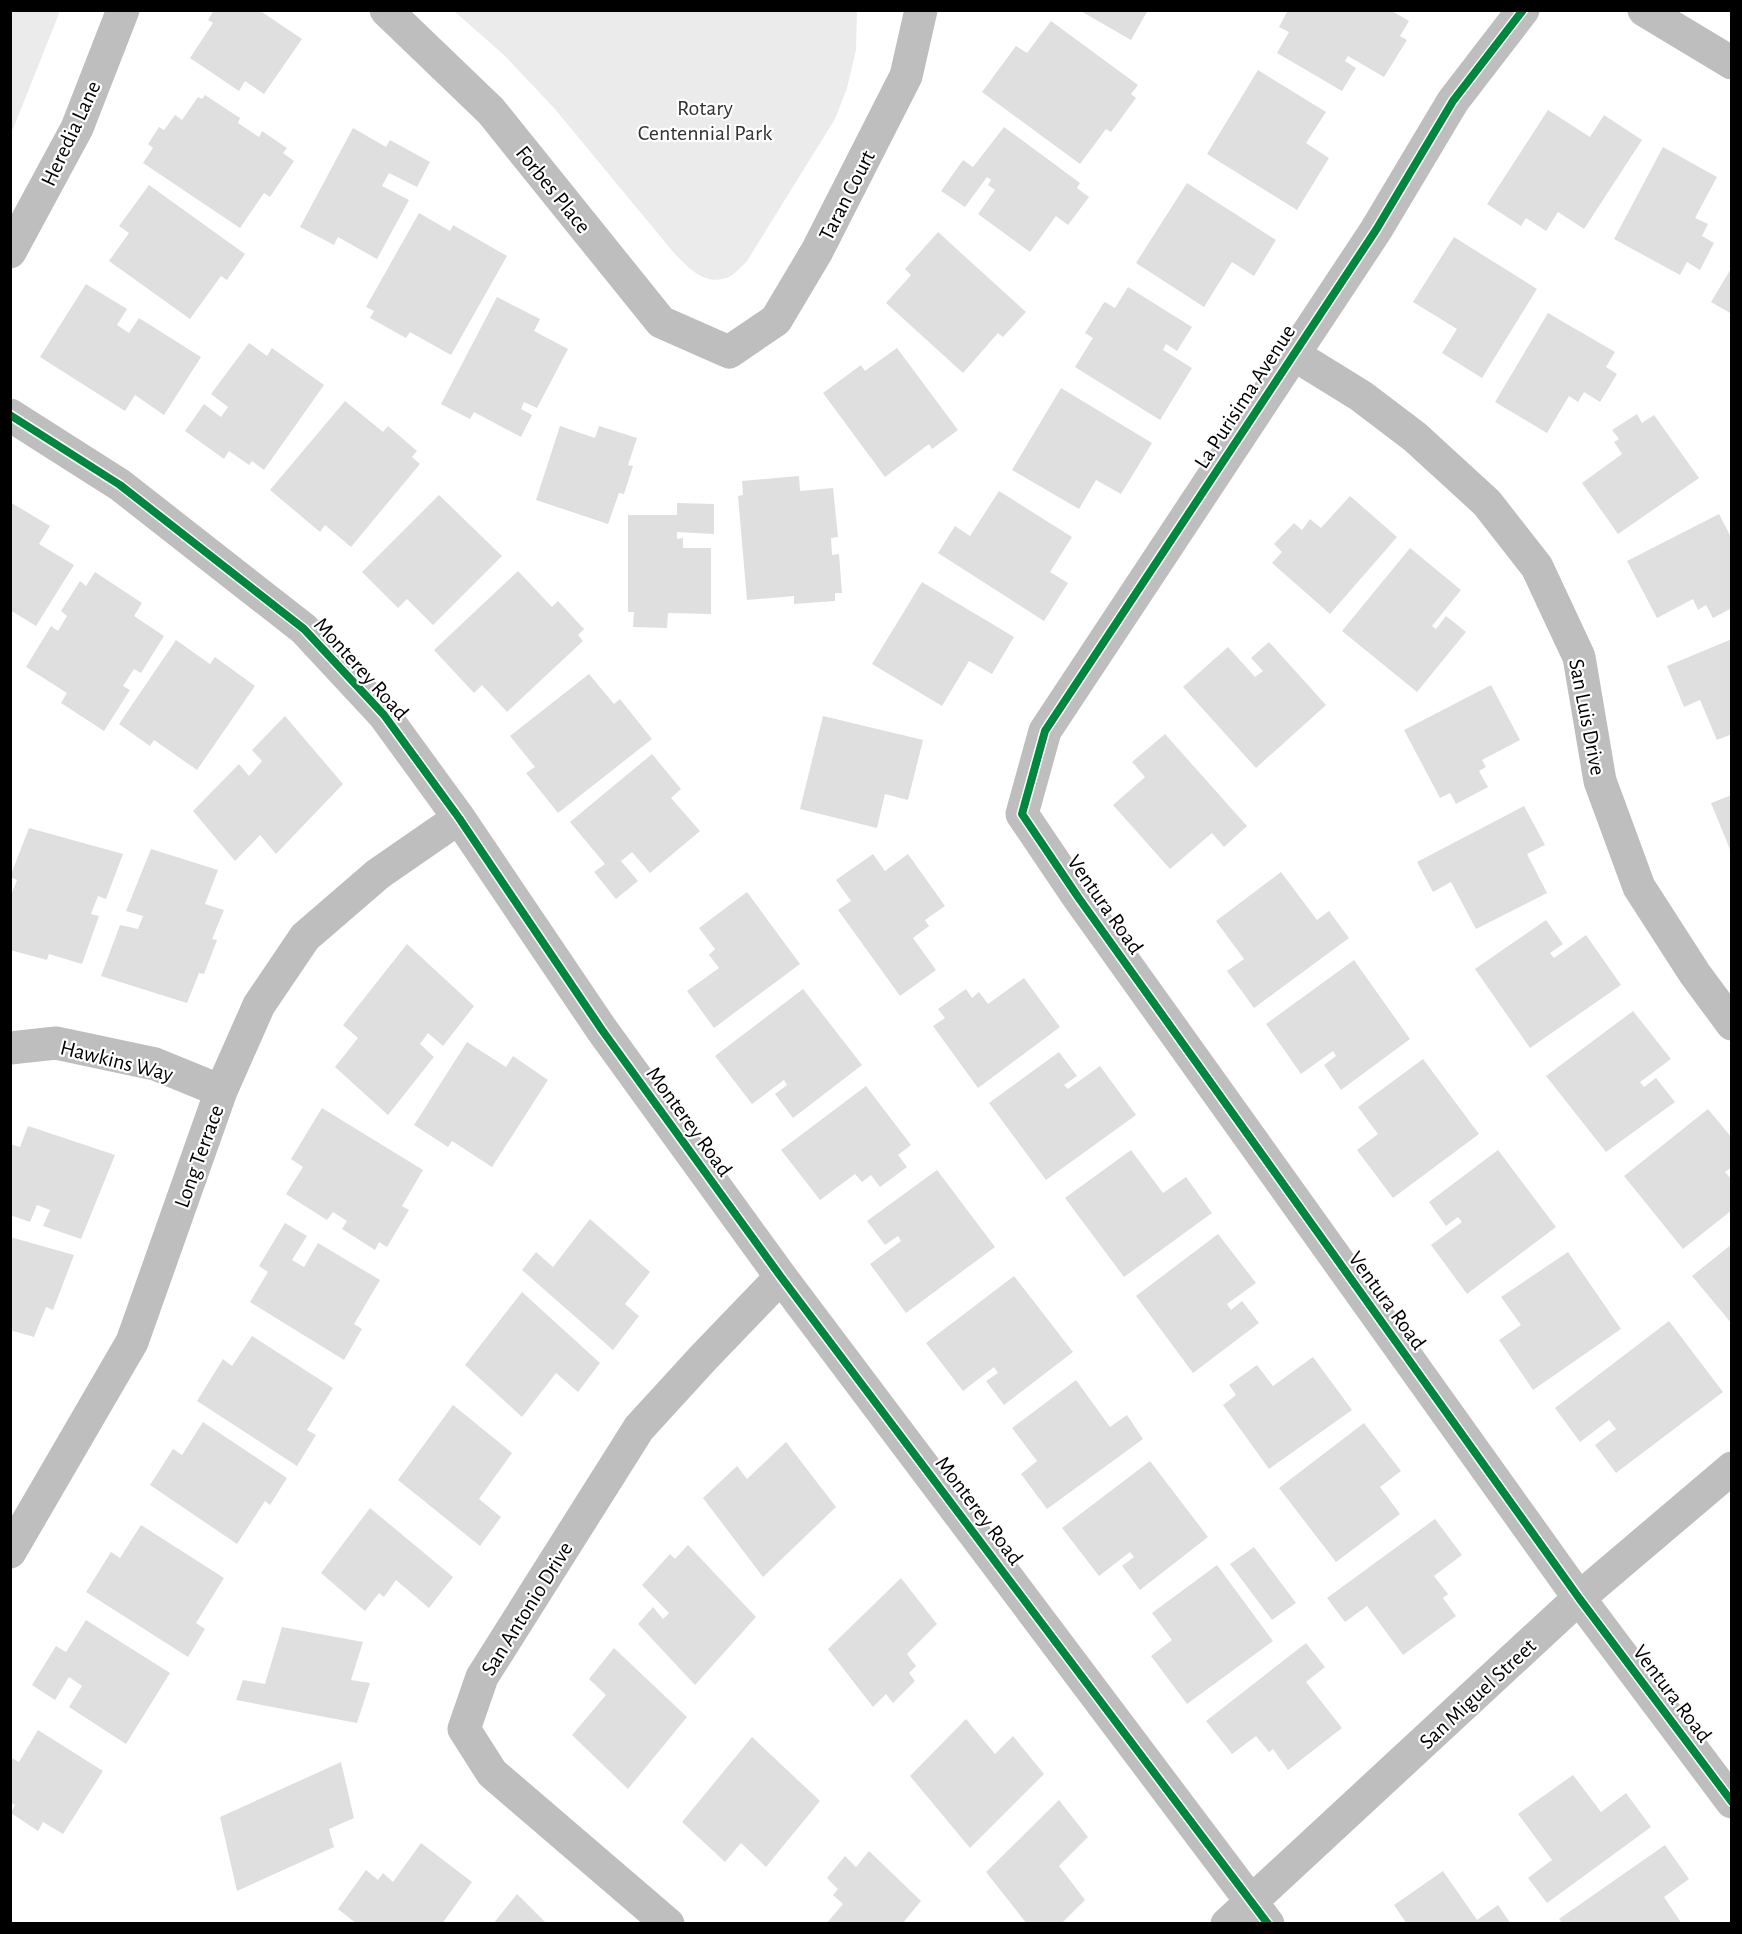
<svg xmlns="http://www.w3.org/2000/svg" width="1742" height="1934" viewBox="0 0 1742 1934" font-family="'Alegreya Sans',sans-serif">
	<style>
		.green { fill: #ebebeb }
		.building { fill: #dfdfdf }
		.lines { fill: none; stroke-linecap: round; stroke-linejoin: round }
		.minor { stroke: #bebebe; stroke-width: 33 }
		.cycleway-casing { stroke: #fff; stroke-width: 11 }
		.cycleway { stroke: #00873e; stroke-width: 8 }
		.labels { text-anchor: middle; stroke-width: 4.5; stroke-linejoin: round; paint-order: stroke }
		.park-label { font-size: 22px; fill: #323232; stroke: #fff }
		.street-label { font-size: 22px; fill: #000; stroke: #fff }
	</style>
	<rect width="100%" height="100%" fill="#fff"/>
	<!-- green -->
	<path class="green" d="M 11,10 L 60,11 L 11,134 L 10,11 Z
		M 454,11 L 857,11 L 856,50 L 847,88 L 835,119 L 747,261 C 742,266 735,274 729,277 C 705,287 689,268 674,253 L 554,108 L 504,55 Z"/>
	<!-- building -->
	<path class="building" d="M 214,10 L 259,10 L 302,39 L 264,94 L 245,81 L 239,91 L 190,58 L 213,23 L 208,20 Z
		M 1079,10 L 1148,10 L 1131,40 Z
		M 1288,10 L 1390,10 L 1409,21 L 1400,36 L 1407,40 L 1384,77 L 1348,56 L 1345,61 L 1356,68 L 1342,91 L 1277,53 L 1289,32 L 1279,27 Z
		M 1051,21 L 1138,85 L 1131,94 L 1136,98 L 1111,132 L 1106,129 L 1080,164 L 982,92 L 1016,46 L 1027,53 Z
		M 1258,70 L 1326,112 L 1306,143 L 1329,158 L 1297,210 L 1207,154 Z
		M 205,95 L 240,118 L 238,123 L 259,137 L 262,131 L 287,148 L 283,153 L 294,161 L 270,197 L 264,193 L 240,228 L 143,163 L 153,148 L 148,144 L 159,127 L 164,130 L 175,115 L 182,120 L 198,97 L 202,99 Z
		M 1548,110 L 1590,137 L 1604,115 L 1642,140 L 1584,229 L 1558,212 L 1546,231 L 1526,218 L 1521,226 L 1487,204 Z
		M 1004,127 L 1080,183 L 1077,188 L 1089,197 L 1068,225 L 1056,216 L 1030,252 L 978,214 L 995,190 L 988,185 L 991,180 L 987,177 L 965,207 L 941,191 L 963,160 L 973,167 Z
		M 353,128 L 386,147 L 390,140 L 430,162 L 417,187 L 389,173 L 382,186 L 409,200 L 377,259 L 338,237 L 334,245 L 300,227 Z
		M 1663,147 L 1717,177 L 1695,218 L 1708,224 L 1702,236 L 1714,243 L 1700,270 L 1687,262 L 1680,275 L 1614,239 Z
		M 1187,183 L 1276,240 L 1254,276 L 1232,262 L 1204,307 L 1136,263 Z
		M 149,185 L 245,254 L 227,280 L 221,276 L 190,319 L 109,261 L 129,233 L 119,226 Z
		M 419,213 L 450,231 L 453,225 L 507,256 L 451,355 L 410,332 L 406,338 L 370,318 L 374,311 L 366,307 Z
		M 938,232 L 1026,312 L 1003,337 L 998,333 L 963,373 L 886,303 L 911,275 L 905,269 Z
		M 1454,237 L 1537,289 L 1482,378 L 1442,353 L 1457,329 L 1413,302 Z
		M 1732,267 L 1732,314 L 1711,302 Z
		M 86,284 L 127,309 L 117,325 L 129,333 L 139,318 L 201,357 L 164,415 L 135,395 L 125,411 L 40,357 Z
		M 1128,287 L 1192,327 L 1177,351 L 1166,344 L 1163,350 L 1192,368 L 1160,420 L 1075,367 L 1093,338 L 1085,333 L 1103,304 L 1105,302 L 1115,308 Z
		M 497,297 L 540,319 L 534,331 L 568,349 L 537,408 L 524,402 L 521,409 L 532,415 L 521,437 L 474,412 L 470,419 L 441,404 Z
		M 1548,313 L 1615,352 L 1606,367 L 1617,374 L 1600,402 L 1584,392 L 1578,402 L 1569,396 L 1547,433 L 1495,402 Z
		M 249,343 L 267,356 L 272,348 L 324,385 L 264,470 L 252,461 L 249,465 L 229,451 L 224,459 L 185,431 L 204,404 L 221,417 L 228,407 L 211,394 Z
		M 897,348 L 958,430 L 932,449 L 929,444 L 885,477 L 823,393 L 861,365 L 865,371 Z
		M 1061,388 L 1152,443 L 1121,494 L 1096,480 L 1079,509 L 1012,470 Z
		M 345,401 L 383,432 L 388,426 L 417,451 L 412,457 L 420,464 L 351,547 L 325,525 L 320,532 L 270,490 Z
		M 1637,414 L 1642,423 L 1654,415 L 1699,478 L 1618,534 L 1582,483 L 1622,454 L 1614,442 L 1619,439 L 1612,430 Z
		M 560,426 L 595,438 L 599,426 L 637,438 L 628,465 L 633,466 L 624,494 L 619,493 L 608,524 L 536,500 Z
		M 799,476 L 800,491 L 833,488 L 838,537 L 831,538 L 832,555 L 839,554 L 842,593 L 835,593 L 835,601 L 794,604 L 794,596 L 747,600 L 738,496 L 743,495 L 742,481 Z
		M 999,491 L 1072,537 L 1050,572 L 1068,583 L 1044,621 L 938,553 L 955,526 L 970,536 Z
		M 439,495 L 502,556 L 433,625 L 407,599 L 398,608 L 362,572 Z
		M 1350,496 L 1397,537 L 1330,614 L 1272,563 L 1282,552 L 1274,544 L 1294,523 L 1302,530 L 1310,519 L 1321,528 Z
		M 10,502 L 50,526 L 39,544 L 74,565 L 36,626 L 10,610 Z
		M 677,503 L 714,504 L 714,534 L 677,532 L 677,539 L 683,538 L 683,548 L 711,548 L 711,614 L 668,613 L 667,628 L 633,627 L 634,612 L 628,612 L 628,515 L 677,515 Z
		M 1719,514 L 1732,539 L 1732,608 L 1713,618 L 1706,605 L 1698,610 L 1693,599 L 1657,618 L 1627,561 Z
		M 1410,548 L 1461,590 L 1432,626 L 1436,629 L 1446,616 L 1466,632 L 1417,692 L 1342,631 Z
		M 518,571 L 552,607 L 558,601 L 584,629 L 578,635 L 583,641 L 507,712 L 482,685 L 474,693 L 434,650 Z
		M 95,572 L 142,603 L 134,616 L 164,636 L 141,673 L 134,669 L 123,686 L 130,690 L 104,731 L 61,703 L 67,693 L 26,667 L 51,626 L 58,631 L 67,616 L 61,611 L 80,581 L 86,586 Z
		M 922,582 L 1014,637 L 992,674 L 969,661 L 942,706 L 872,664 Z
		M 1732,639 L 1732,734 L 1717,740 L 1700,700 L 1684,707 L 1667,666 Z
		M 176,640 L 210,664 L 215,657 L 255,686 L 197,770 L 154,740 L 150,746 L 119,724 Z
		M 1269,642 L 1326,705 L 1256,768 L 1183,687 L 1228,647 L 1255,677 L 1263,671 L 1251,658 Z
		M 589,674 L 614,704 L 620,699 L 652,739 L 558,813 L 526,773 L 535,767 L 510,736 Z
		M 1491,685 L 1520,740 L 1482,760 L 1486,767 L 1479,771 L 1488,787 L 1456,804 L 1450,793 L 1440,798 L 1404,730 Z
		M 285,716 L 343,784 L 276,854 L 260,835 L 235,861 L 193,811 L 239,764 L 249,776 L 262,761 L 252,750 Z
		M 823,716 L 923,740 L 908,800 L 885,794 L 877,828 L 800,809 Z
		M 1165,734 L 1247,826 L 1224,847 L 1212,833 L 1170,869 L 1113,805 L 1145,777 L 1132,762 Z
		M 652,754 L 681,789 L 671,798 L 700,831 L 650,873 L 632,852 L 621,861 L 638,881 L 616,899 L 594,872 L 605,864 L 570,822 Z
		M 1732,795 L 1732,852 L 1731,852 L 1711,803 Z
		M 1524,806 L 1545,845 L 1527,854 L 1547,893 L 1476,929 L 1451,882 L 1433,892 L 1417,862 Z
		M 29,828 L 123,854 L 106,899 L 98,896 L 91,914 L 99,916 L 82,964 L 49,954 L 47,960 L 10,950 L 10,893 L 12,893 L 17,880 L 10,877 Z
		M 151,849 L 218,870 L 205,904 L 224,910 L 212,939 L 217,940 L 204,974 L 199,973 L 187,1003 L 101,976 L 120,925 L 138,929 L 143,916 L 126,911 Z
		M 873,854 L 885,871 L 908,854 L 945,906 L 925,920 L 929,926 L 913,938 L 936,970 L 900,996 L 838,910 L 851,901 L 836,880 Z
		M 1281,872 L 1317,920 L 1329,911 L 1349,938 L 1254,1008 L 1227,971 L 1244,959 L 1216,921 Z
		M 747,892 L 800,964 L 714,1028 L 687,991 L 719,968 L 709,955 L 715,949 L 699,928 Z
		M 1546,920 L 1563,944 L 1550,953 L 1554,958 L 1586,935 L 1621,985 L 1530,1048 L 1475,969 Z
		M 407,944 L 474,1006 L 443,1046 L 428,1033 L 420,1044 L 434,1057 L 388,1115 L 335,1067 L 358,1038 L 343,1025 Z
		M 1354,960 L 1410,1039 L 1341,1090 L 1324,1065 L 1336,1056 L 1333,1051 L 1301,1074 L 1266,1024 Z
		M 1024,978 L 1060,1027 L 978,1088 L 933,1026 L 945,1018 L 938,1009 L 966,989 L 972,998 L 979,992 L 988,1004 Z
		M 803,989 L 862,1065 L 793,1118 L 775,1094 L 787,1085 L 784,1080 L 752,1104 L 715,1056 Z
		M 1633,1011 L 1671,1059 L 1640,1082 L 1644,1087 L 1656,1078 L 1675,1102 L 1606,1152 L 1546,1076 Z
		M 467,1042 L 506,1067 L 513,1056 L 548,1080 L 492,1167 L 452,1141 L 448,1147 L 414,1125 Z
		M 1059,1052 L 1077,1076 L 1064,1085 L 1068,1089 L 1100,1066 L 1136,1115 L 1046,1180 L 989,1103 Z
		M 1423,1059 L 1479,1134 L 1393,1198 L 1357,1150 L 1378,1134 L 1358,1107 Z
		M 866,1086 L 911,1145 L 898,1155 L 907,1167 L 880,1187 L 871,1175 L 862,1182 L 855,1174 L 820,1200 L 781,1150 Z
		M 322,1108 L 423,1170 L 402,1206 L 409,1210 L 387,1247 L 379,1242 L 375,1250 L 342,1229 L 347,1221 L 333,1212 L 327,1220 L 286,1194 L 303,1167 L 291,1159 Z
		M 1708,1109 L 1732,1138 L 1732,1167 L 1725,1172 L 1732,1180 L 1732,1210 L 1683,1249 L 1624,1176 Z
		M 28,1126 L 115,1155 L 81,1239 L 43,1226 L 50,1210 L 37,1205 L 30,1222 L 10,1215 L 10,1144 L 20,1147 Z
		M 1131,1150 L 1163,1193 L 1186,1177 L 1212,1213 L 1124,1277 L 1065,1198 Z
		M 1498,1150 L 1556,1227 L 1467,1294 L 1431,1245 L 1462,1222 L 1458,1217 L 1446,1226 L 1429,1202 Z
		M 937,1170 L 995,1247 L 906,1313 L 870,1264 L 901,1241 L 898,1236 L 885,1245 L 867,1221 Z
		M 590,1219 L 650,1272 L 625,1304 L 639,1316 L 613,1350 L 522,1270 L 536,1252 L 553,1267 Z
		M 285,1223 L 307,1236 L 292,1260 L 304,1267 L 318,1243 L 380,1280 L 354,1324 L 362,1329 L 344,1360 L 250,1302 L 268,1272 L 259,1266 Z
		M 1218,1234 L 1256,1283 L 1227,1304 L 1231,1310 L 1242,1301 L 1259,1323 L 1193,1373 L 1136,1296 Z
		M 10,1237 L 74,1255 L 53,1310 L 46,1307 L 34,1337 L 10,1330 Z
		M 1732,1244 L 1732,1324 L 1692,1276 Z
		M 1568,1252 L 1621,1329 L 1533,1390 L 1499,1340 L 1521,1325 L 1501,1297 Z
		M 1014,1276 L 1073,1352 L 1004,1405 L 986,1381 L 998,1373 L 994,1367 L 963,1391 L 926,1343 Z
		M 522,1292 L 600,1363 L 578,1392 L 556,1373 L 522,1417 L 465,1365 Z
		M 1669,1321 L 1723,1392 L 1616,1473 L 1595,1445 L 1616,1429 L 1609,1420 L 1580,1442 L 1555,1408 Z
		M 252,1336 L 333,1388 L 307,1430 L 316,1435 L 297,1466 L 197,1401 L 223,1359 L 232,1366 Z
		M 1313,1357 L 1352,1410 L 1269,1469 L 1223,1405 L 1236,1395 L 1229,1385 L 1257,1365 L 1273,1386 Z
		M 1076,1380 L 1110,1427 L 1127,1415 L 1143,1439 L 1047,1509 L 1021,1474 L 1037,1461 L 1012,1428 Z
		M 453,1405 L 512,1453 L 479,1499 L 501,1517 L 480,1546 L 398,1480 Z
		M 203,1422 L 287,1478 L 270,1505 L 265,1501 L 237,1544 L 150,1485 L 173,1449 L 182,1455 Z
		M 1364,1423 L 1401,1471 L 1380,1487 L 1400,1514 L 1336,1562 L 1279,1488 Z
		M 786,1442 L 836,1507 L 763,1577 L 703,1498 L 737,1466 L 747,1479 Z
		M 1150,1461 L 1208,1537 L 1140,1590 L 1122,1566 L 1134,1557 L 1130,1552 L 1099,1576 L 1062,1528 Z
		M 370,1508 L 453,1577 L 429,1608 L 396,1580 L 384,1597 L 379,1593 L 365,1611 L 321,1573 Z
		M 1435,1519 L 1462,1555 L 1434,1576 L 1448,1594 L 1443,1598 L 1456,1616 L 1403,1655 L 1367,1606 L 1345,1622 L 1327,1598 Z
		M 141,1525 L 224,1578 L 196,1623 L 205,1629 L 188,1657 L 86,1592 L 111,1552 L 120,1558 Z
		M 688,1545 L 756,1617 L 695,1685 L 638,1624 L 653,1607 L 663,1619 L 669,1613 L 642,1585 L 670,1554 L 675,1559 Z
		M 1254,1547 L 1296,1603 L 1272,1620 L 1230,1564 Z
		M 1217,1565 L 1273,1641 L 1187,1704 L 1151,1656 L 1172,1640 L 1152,1613 Z
		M 901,1578 L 937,1624 L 907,1654 L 916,1666 L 909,1673 L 915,1681 L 893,1703 L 886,1694 L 873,1707 L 828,1649 Z
		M 86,1620 L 170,1673 L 126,1744 L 69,1707 L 82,1686 L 69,1677 L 55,1700 L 32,1685 L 56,1646 L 66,1652 Z
		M 282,1627 L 363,1642 L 351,1680 L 370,1683 L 357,1723 L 236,1700 L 243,1680 L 265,1684 Z
		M 1306,1643 L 1325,1667 L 1306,1682 L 1342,1728 L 1288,1770 L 1273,1749 L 1269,1752 L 1256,1736 L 1232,1754 L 1206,1721 Z
		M 614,1648 L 687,1717 L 628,1789 L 572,1735 L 606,1695 L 589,1679 Z
		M 966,1719 L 995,1754 L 1013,1736 L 1044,1774 L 970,1848 L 910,1776 Z
		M 38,1730 L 103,1771 L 63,1834 L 43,1822 L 38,1831 L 11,1813 L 15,1805 L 10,1802 L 10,1757 L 19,1762 Z
		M 752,1737 L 820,1801 L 766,1867 L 741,1843 L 725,1862 L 682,1822 Z
		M 341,1762 L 354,1818 L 329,1829 L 334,1847 L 237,1891 L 220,1817 Z
		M 1573,1775 L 1601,1812 L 1626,1793 L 1651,1827 L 1547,1903 L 1528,1878 L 1552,1860 L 1518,1814 Z
		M 1059,1800 L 1088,1837 L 1059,1866 L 1085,1900 L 1061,1924 L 1027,1924 L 986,1872 Z
		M 421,1843 L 472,1882 L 442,1924 L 357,1924 L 338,1909 L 366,1870 L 378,1880 L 383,1873 L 393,1882 Z
		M 1665,1845 L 1689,1879 L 1664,1897 L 1682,1924 L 1563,1924 L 1559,1919 Z
		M 869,1851 L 921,1901 L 902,1924 L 826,1924 L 843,1904 L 833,1895 L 838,1889 L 827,1878 L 845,1856 L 856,1867 Z
		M 1443,1871 L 1477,1920 L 1498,1905 L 1511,1924 L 1407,1924 L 1394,1905 Z
		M 517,1894 L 547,1924 L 493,1924 Z"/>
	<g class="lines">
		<!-- minor -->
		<path class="minor" d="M 386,10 L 491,111 L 661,322 L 729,352 L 776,320 L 817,251 L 906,76 L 921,10
			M 1523,10 L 1453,101 L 1376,230 L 1045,731 L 1022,814 L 1078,897 L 1579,1598 L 1732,1802
			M 1644,10 L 1732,63
			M 10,252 L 77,128 L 123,10
			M 1293,354 L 1361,396 L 1415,437 L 1487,503 L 1537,567 L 1579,657 L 1600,781 L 1639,887 L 1695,974 L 1732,1024
			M 10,415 L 120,485 L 304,629 L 384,715 L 459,818 L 602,1030 L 781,1277 L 1268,1924
			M 10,1048 L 56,1043 L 155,1064 L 221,1091
			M 10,1552 L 132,1342 L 221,1091 L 259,1005 L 305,937 L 378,874 L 459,818
			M 668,1924 L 492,1773 L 464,1729 L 482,1677 L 639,1428 L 704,1357 L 781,1277
			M 1227,1924 L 1579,1598 L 1732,1468"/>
		<!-- cycleway casing -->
		<g class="cycleway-casing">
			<path id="cycleway" d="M 1523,10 L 1453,101 L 1376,230 L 1045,731 L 1022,814 L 1078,897 L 1579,1598 L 1732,1802
				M 10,415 L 120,485 L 304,629 L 384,715 L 459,818 L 602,1030 L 781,1277 L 1268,1924"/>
		</g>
		<!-- cycleway -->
		<use href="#cycleway" class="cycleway"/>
	</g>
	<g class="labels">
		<!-- park labels -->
		<g class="park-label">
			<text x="705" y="115">Rotary<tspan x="705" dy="25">Centennial Park</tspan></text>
		</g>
		<!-- street labels -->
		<g class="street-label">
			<text transform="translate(70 133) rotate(-65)" y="8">Heredia Lane</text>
			<text transform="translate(554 189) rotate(51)" y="8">Forbes Place</text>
			<text transform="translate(846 195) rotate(-63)" y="8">Taran Court</text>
			<text transform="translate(1244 396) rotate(-57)" y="8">La Purisima Avenue</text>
			<text transform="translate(362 668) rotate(48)" y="8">Monterey Road</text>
			<text transform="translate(1588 717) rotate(79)" y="8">San Luis Drive</text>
			<text transform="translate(1106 904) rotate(55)" y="8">Ventura Road</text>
			<text transform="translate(117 1060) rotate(14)" y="8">Hawkins Way</text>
			<text transform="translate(690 1121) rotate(54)" y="8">Monterey Road</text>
			<text transform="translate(198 1156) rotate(-70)" y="8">Long Terrace</text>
			<text transform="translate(1388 1300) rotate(54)" y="8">Ventura Road</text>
			<text transform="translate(980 1510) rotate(53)" y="8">Monterey Road</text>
			<text transform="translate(526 1608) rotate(-58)" y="8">San Antonio Drive</text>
			<text transform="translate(1477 1693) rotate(-43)" y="8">San Miguel Street</text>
			<text transform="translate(1673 1693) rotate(53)" y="8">Ventura Road</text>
		</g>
	</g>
	<!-- border -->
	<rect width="1742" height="1934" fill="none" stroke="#000000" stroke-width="24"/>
</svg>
